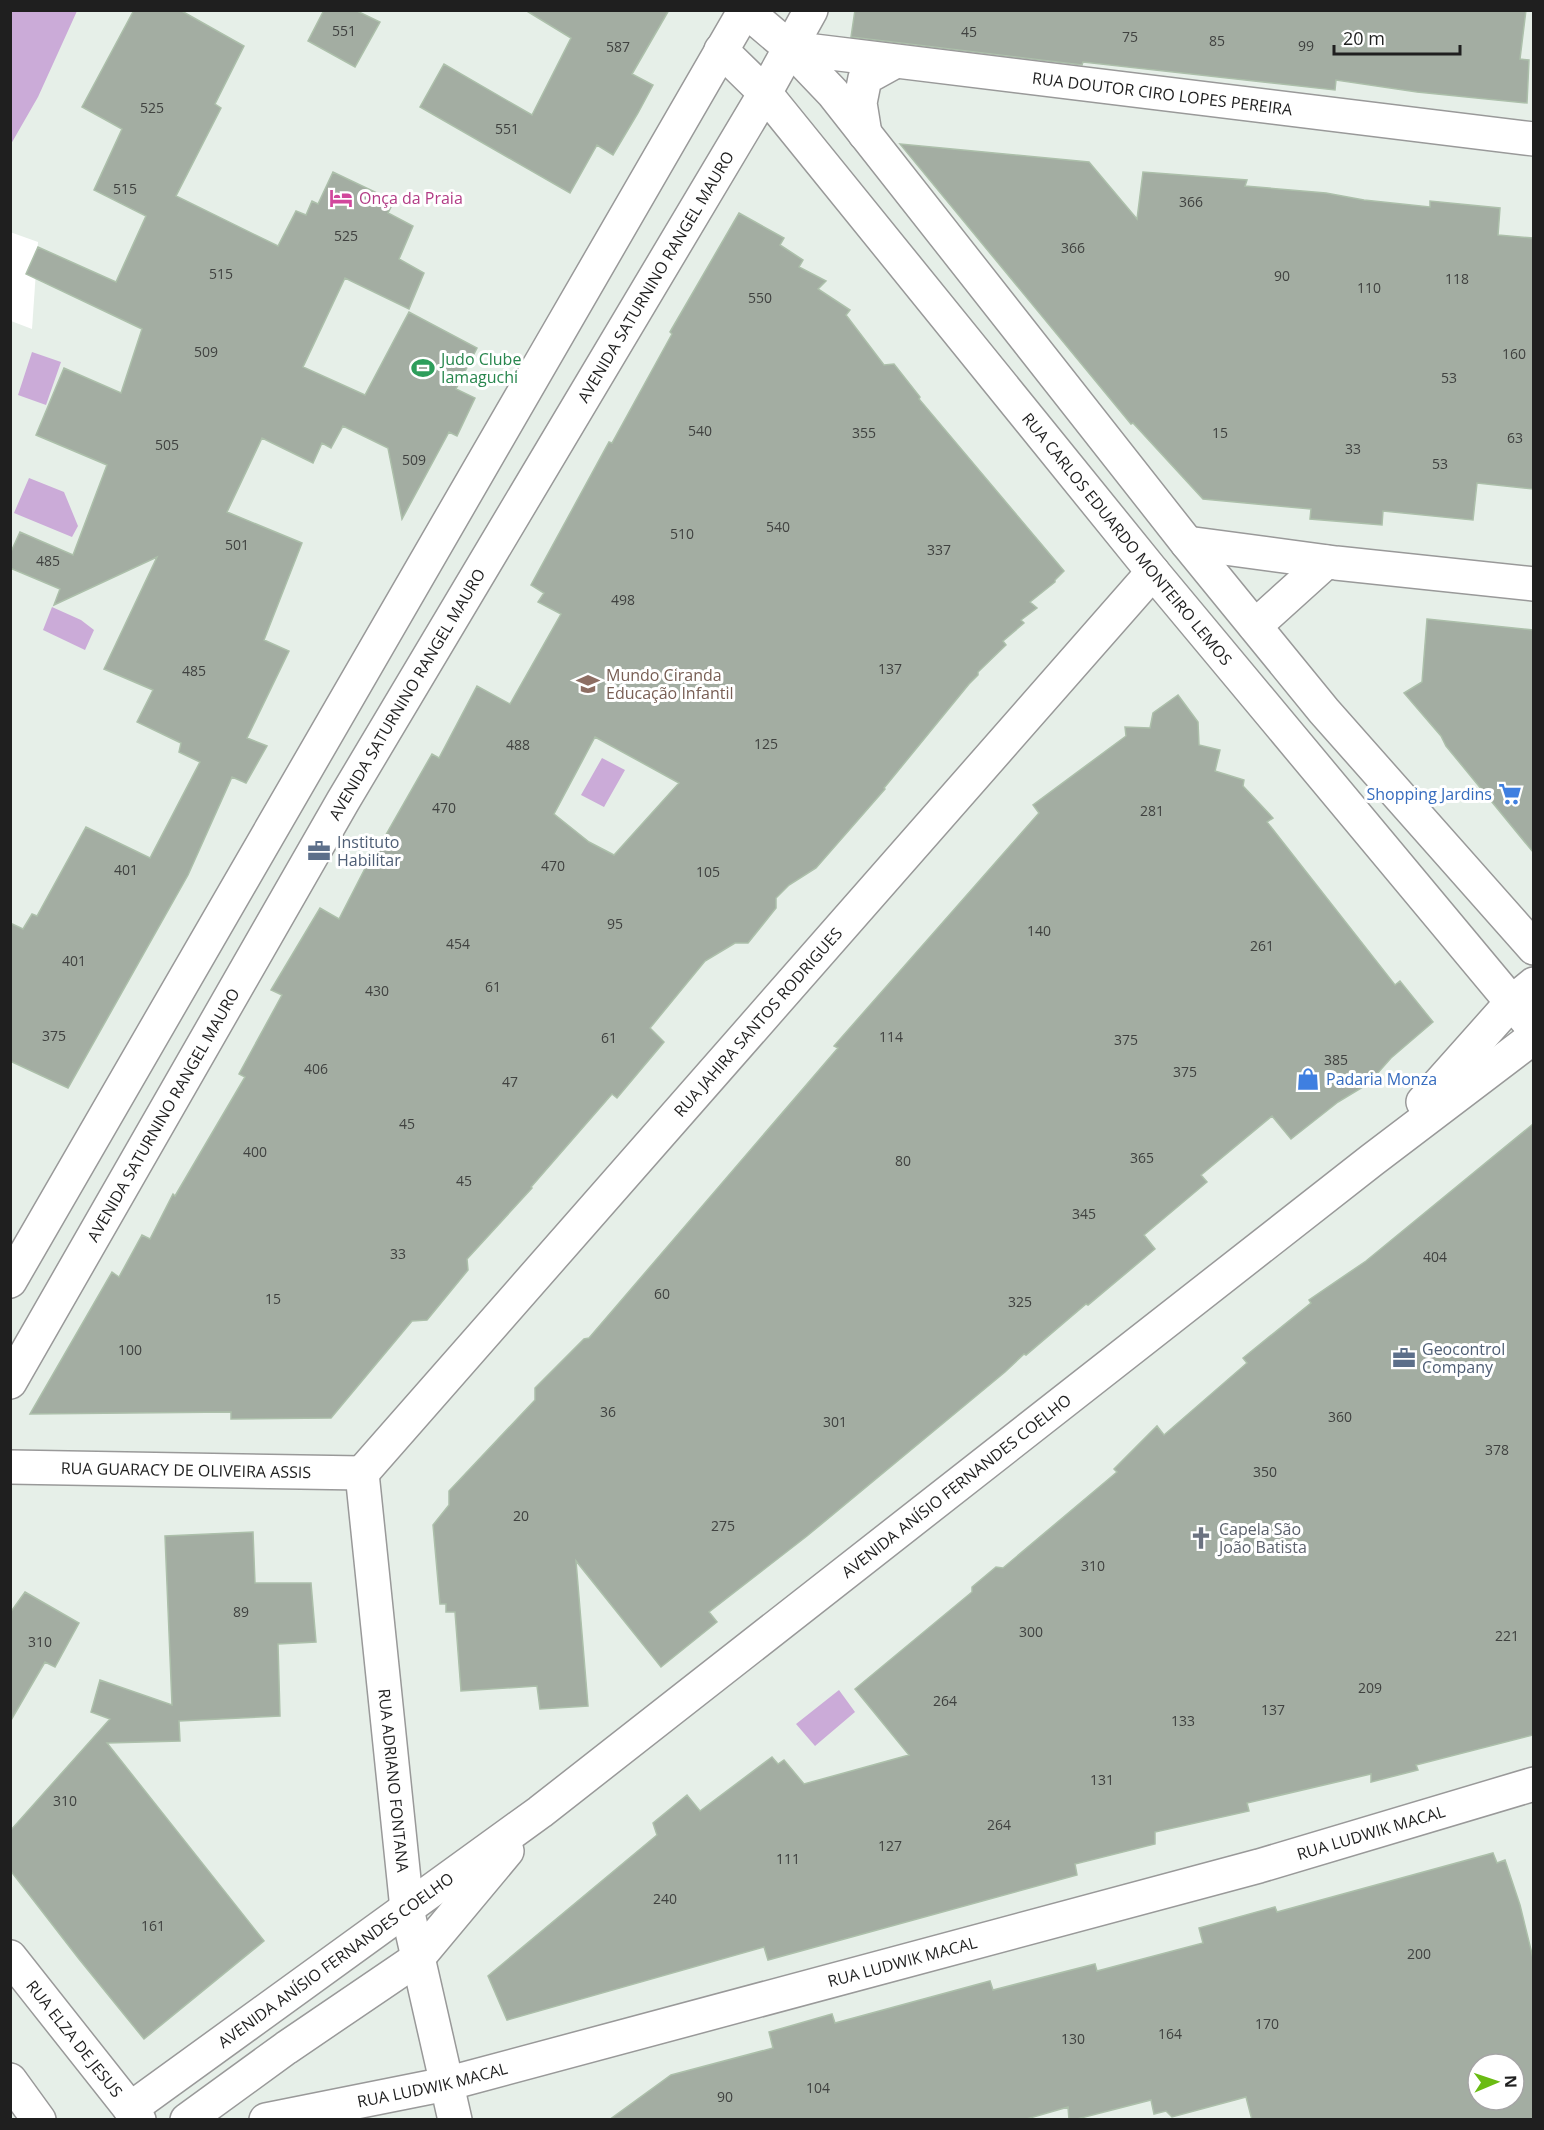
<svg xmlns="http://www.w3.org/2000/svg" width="1544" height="2130" viewBox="0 0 1544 2130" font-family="'Open Sans',sans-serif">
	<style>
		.water { fill: #cbabd8 }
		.pier { fill: #fff }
		.building { fill: #a3ada2; stroke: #acbfaa; stroke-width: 1.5; fill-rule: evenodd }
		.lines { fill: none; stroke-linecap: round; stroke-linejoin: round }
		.minor-casing { stroke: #999; stroke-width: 36 }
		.tertiary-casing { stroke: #999; stroke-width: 36 }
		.minor { stroke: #fff; stroke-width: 33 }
		.tertiary { stroke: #fff; stroke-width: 33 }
		.labels { text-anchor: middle; stroke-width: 6; stroke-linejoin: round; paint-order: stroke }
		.number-label { font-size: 14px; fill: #404240 }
		.street-label { font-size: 16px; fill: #1f1f1f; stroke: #fff }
		.hotel-label { font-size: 16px; fill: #b23c85; stroke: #fff; text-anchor: start }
		.leisure-label { font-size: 16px; fill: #27864d; stroke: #fff; text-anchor: start }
		.education-label { font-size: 16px; fill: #785e54; stroke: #fff; text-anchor: start }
		.shop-label { font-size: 16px; fill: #366cbe; stroke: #fff; text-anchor: end }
		.service-label { font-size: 16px; fill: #4e5e75; stroke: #fff; text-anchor: start }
		.worship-label { font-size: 16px; fill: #5b616d; stroke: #fff; text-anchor: start }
	</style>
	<rect width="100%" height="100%" fill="#e6efe8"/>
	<!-- water -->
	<path class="water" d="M 11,10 L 77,11 L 38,97 L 11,144 Z
		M 32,352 L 61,362 L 46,405 L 18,395 Z
		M 29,478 L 64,492 L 78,526 L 72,537 L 14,513 Z
		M 52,607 L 81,620 L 94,630 L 85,650 L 43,630 Z
		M 602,758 L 625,770 L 604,807 L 581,795 Z
		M 839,1690 L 855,1712 L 815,1746 L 796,1724 Z"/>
	<!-- pier -->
	<path class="pier" d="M 10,232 L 38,242 L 32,329 L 11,321 Z"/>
	<!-- building -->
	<path class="building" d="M 134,10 L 180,10 L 244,46 L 215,104 L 221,108 L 176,196 L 278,246 L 296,211 L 306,215 L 312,201 L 318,204 L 333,172 L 394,201 L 388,213 L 413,226 L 399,259 L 424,273 L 409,309 L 345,278 L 303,367 L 365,395 L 409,312 L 477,348 L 456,389 L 475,398 L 457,436 L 449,432 L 402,519 L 388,448 L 343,426 L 331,448 L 322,443 L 313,463 L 262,438 L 227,512 L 302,543 L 264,640 L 289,651 L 247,738 L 267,746 L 246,783 L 232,777 L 188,875 L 68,1088 L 10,1061 L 10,923 L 23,929 L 32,914 L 37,916 L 86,827 L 150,858 L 200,762 L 179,752 L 181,743 L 137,722 L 153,690 L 104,669 L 157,557 L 54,605 L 60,589 L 10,568 L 10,554 L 20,532 L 73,555 L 107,465 L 36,435 L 64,368 L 121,393 L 142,329 L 26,274 L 38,247 L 116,282 L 146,216 L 94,190 L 122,129 L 82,107 Z
		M 324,10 L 355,10 L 380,22 L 355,67 L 308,41 Z
		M 525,10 L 669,10 L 632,74 L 653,85 L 638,113 L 613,155 L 597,145 L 570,193 L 420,107 L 444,64 L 532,115 L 571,38 Z
		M 855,10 L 1526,10 L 1520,59 L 1529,60 L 1527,103 L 1417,92 L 1336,80 L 1335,90 L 1083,62 L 1082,65 L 851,37 Z
		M 900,144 L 1089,162 L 1137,219 L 1143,172 L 1247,180 L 1245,186 L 1326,193 L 1364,200 L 1430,207 L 1430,201 L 1500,208 L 1498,235 L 1533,238 L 1533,489 L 1477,483 L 1473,520 L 1383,511 L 1382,525 L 1310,519 L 1311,509 L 1203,499 L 1133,423 L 1131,424 Z
		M 739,213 L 784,238 L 780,245 L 803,260 L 799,267 L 826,281 L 818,289 L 850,310 L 846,315 L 884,365 L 894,364 L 920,397 L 919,399 L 1064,571 L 1055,580 L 1055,582 L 1030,602 L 1037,608 L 1021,620 L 1024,623 L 1003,641 L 1006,645 L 978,672 L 978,675 L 969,684 L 884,788 L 885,789 L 816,868 L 789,885 L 776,898 L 776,908 L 748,943 L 735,943 L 705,961 L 650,1028 L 664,1042 L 617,1098 L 612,1094 L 531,1187 L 532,1188 L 467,1259 L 468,1270 L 427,1320 L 412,1321 L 331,1418 L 231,1419 L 231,1412 L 30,1414 L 112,1272 L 119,1277 L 142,1235 L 150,1239 L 173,1194 L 175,1196 L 245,1077 L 239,1074 L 282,995 L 271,990 L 320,908 L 339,919 L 374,851 L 376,852 L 432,754 L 439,758 L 477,686 L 510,704 L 561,614 L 538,602 L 544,593 L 531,585 L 609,442 L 612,443 L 672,334 L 670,332 ZM 595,737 L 679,783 L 614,855 L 589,842 L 554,814 Z
		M 1427,619 L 1533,630 L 1533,852 L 1446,746 L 1441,736 L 1404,693 L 1422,682 Z
		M 1178,695 L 1198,722 L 1199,745 L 1220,750 L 1215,771 L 1244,780 L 1243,786 L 1273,818 L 1267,822 L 1395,985 L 1400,981 L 1433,1022 L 1391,1058 L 1368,1084 L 1338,1102 L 1291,1139 L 1272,1116 L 1201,1175 L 1207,1182 L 1144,1235 L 1155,1249 L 1088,1305 L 1086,1304 L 1026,1355 L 1024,1354 L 1005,1372 L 807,1536 L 709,1612 L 717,1622 L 661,1667 L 576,1561 L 588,1706 L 540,1709 L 537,1686 L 461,1691 L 455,1612 L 446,1612 L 446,1604 L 440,1604 L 433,1525 L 449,1505 L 449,1491 L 535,1400 L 535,1388 L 584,1339 L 589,1338 L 838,1048 L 834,1046 L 1039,813 L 1033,805 L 1126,736 L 1125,727 L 1150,728 L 1153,713 Z
		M 1533,1124 L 1533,1735 L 1416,1765 L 1418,1770 L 1371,1782 L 1371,1774 L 1247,1803 L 1249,1811 L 1155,1832 L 1155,1844 L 1075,1864 L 1077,1875 L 768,1960 L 764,1947 L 507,2020 L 488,1976 L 657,1835 L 653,1823 L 687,1795 L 700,1811 L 772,1757 L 778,1764 L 784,1760 L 804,1784 L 909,1755 L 855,1689 L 972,1592 L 972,1587 L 996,1567 L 1003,1568 L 1117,1472 L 1114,1469 L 1157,1426 L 1164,1435 L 1247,1363 L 1243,1358 L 1311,1303 L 1309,1300 L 1366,1261 Z
		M 253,1532 L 255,1583 L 311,1583 L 316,1642 L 278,1644 L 280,1716 L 179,1721 L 180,1741 L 107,1743 L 264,1941 L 144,2039 L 79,1959 L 10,1870 L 10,1831 L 110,1719 L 91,1712 L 100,1680 L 172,1705 L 165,1536 Z
		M 25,1592 L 79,1623 L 55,1667 L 45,1662 L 10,1722 L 10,1613 Z
		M 1493,1853 L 1497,1863 L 1505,1860 L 1520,1905 L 1533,1958 L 1533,2120 L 1252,2120 L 1246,2097 L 1172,2117 L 1166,2111 L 1154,2114 L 1151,2100 L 1073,2120 L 1069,2120 L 1068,2107 L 1023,2120 L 609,2120 L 671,2075 L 773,2048 L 769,2032 L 832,2014 L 835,2023 L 990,1981 L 993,1990 L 1095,1964 L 1097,1971 L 1203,1943 L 1199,1928 L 1275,1907 L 1277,1912 ZM 1478,2064 L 1514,2064 L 1514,2100 L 1478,2100 Z"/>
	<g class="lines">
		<!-- minor casing -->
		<g class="minor-casing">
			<g id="minor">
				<path id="s1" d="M 790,48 L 1534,139"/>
				<path d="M 1187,543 L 1336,563 L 1534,584"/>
				<path d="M 1255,626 L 1326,562"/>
				<path id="s2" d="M 10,1467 L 362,1473"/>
				<path id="s3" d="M 362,1473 L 1153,572"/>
				<path id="s4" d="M 362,1473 L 407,1909 L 455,2120"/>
				<path id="s5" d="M 266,2120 L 446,2084 L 1259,1866 L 1534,1784"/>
			</g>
		</g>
		<!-- tertiary casing -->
		<g class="tertiary-casing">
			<g id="tertiary">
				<path d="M 745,10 L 790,48 L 833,93 L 1187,543 L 1324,711 L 1534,948"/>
				<path id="s6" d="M 721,50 L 765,93 L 1153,572 L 1534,1029"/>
				<path d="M 865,134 L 860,103 L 865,78 L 894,62"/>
				<path d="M 1423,1102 L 1512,1002 L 1534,984"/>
				<path d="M 10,1281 L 745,10"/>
				<path id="s7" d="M 10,1382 L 343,801 L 765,93 L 811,10"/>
				<path id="s8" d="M 10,1957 L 139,2120"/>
				<path d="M 10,2080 L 39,2120"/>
				<path id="s9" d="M 130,2109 L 540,1812 L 1372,1160 L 1534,1037"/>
				<path d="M 187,2120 L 286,2048 L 417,1959 L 507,1851"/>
			</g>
		</g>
		<!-- minor -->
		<use href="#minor" class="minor"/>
		<!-- tertiary -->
		<use href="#tertiary" class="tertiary"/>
	</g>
	<!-- icons -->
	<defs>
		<g id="hotel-bare" transform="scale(1.8)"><path d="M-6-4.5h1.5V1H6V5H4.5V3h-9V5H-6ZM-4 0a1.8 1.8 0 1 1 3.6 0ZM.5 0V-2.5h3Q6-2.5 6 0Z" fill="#d1479c" stroke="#fff" stroke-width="2.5" paint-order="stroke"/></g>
		<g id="stadium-bare" transform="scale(1.8)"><path d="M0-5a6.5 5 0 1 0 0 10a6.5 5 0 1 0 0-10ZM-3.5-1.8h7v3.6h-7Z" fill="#2e9e5b" stroke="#fff" stroke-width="2.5" paint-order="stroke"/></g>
		<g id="school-bare" transform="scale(1.8)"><path d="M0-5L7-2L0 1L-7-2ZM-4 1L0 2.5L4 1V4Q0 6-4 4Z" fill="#8d6e63" stroke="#fff" stroke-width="2.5" paint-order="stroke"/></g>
		<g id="supermarket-bare" transform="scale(1.8)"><path d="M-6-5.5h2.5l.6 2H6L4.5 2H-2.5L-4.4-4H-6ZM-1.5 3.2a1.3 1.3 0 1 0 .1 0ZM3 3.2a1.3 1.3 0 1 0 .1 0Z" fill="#3f7fe0" stroke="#fff" stroke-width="2.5" paint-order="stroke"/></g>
		<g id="office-bare" transform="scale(1.8)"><path d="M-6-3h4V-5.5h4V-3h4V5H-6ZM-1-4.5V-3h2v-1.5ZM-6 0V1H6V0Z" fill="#5c6f8a" stroke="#fff" stroke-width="2.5" paint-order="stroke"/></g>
		<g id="shop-bare" transform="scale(1.8)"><path d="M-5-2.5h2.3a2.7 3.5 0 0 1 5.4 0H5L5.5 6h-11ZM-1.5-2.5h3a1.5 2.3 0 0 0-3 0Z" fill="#3f7fe0" stroke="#fff" stroke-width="2.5" paint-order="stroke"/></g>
		<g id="church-bare" transform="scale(1.8)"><path d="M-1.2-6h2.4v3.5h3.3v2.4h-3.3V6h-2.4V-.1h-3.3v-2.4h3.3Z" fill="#6b7280" stroke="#fff" stroke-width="2.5" paint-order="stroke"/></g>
	</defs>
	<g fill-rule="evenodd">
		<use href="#hotel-bare" x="341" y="198"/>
		<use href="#stadium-bare" x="423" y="368"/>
		<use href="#school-bare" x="588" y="684"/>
		<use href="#supermarket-bare" x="1510" y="794"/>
		<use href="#office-bare" x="319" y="851"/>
		<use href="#shop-bare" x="1308" y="1079"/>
		<use href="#office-bare" x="1404" y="1358"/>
		<use href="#church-bare" x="1201" y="1538"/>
	</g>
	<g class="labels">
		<!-- number labels -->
		<g class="number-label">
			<text x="344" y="36">551</text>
			<text x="969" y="37">45</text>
			<text x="1130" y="42">75</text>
			<text x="1217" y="46">85</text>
			<text x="1306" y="51">99</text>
			<text x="618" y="52">587</text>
			<text x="152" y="113">525</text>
			<text x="507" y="134">551</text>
			<text x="125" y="194">515</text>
			<text x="1191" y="207">366</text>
			<text x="346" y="241">525</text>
			<text x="1073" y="253">366</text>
			<text x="221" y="279">515</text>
			<text x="1282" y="281">90</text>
			<text x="1457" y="284">118</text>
			<text x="1369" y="293">110</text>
			<text x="760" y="303">550</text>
			<text x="206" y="357">509</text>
			<text x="1514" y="359">160</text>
			<text x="1449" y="383">53</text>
			<text x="700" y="436">540</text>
			<text x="864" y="438">355</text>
			<text x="1220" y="438">15</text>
			<text x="1515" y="443">63</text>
			<text x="167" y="450">505</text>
			<text x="1353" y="454">33</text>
			<text x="414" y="465">509</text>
			<text x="1440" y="469">53</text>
			<text x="778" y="532">540</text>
			<text x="682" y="539">510</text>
			<text x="237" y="550">501</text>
			<text x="939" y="555">337</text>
			<text x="48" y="566">485</text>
			<text x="623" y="605">498</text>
			<text x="890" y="674">137</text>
			<text x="194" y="676">485</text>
			<text x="766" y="749">125</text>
			<text x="518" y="750">488</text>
			<text x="444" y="813">470</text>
			<text x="1152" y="816">281</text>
			<text x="553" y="871">470</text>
			<text x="126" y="875">401</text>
			<text x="708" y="877">105</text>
			<text x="615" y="929">95</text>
			<text x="1039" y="936">140</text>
			<text x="458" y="949">454</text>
			<text x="1262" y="951">261</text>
			<text x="74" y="966">401</text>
			<text x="493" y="992">61</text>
			<text x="377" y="996">430</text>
			<text x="54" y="1041">375</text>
			<text x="891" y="1042">114</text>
			<text x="609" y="1043">61</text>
			<text x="1126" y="1045">375</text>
			<text x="1336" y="1065">385</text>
			<text x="316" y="1074">406</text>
			<text x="1185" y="1077">375</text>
			<text x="510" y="1087">47</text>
			<text x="407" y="1129">45</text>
			<text x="255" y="1157">400</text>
			<text x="1142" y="1163">365</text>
			<text x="903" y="1166">80</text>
			<text x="464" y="1186">45</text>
			<text x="1084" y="1219">345</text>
			<text x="398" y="1259">33</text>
			<text x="1435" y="1262">404</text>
			<text x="662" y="1299">60</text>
			<text x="273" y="1304">15</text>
			<text x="1020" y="1307">325</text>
			<text x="130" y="1355">100</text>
			<text x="608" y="1417">36</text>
			<text x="1340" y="1422">360</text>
			<text x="835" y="1427">301</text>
			<text x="1497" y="1455">378</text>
			<text x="1265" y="1477">350</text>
			<text x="521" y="1521">20</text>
			<text x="723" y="1531">275</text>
			<text x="1093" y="1571">310</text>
			<text x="241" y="1617">89</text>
			<text x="1031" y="1637">300</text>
			<text x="1507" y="1641">221</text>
			<text x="40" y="1647">310</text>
			<text x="1370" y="1693">209</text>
			<text x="945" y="1706">264</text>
			<text x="1273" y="1715">137</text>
			<text x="1183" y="1726">133</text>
			<text x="1102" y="1785">131</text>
			<text x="65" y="1806">310</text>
			<text x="999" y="1830">264</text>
			<text x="890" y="1851">127</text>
			<text x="788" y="1864">111</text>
			<text x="665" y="1904">240</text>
			<text x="153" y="1931">161</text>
			<text x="1419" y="1959">200</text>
			<text x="1267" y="2029">170</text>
			<text x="1170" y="2039">164</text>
			<text x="1073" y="2044">130</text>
			<text x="818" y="2093">104</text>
			<text x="725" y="2102">90</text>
		</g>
		<!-- street labels -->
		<g class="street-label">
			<text dy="6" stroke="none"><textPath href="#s1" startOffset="375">RUA DOUTOR CIRO LOPES PEREIRA</textPath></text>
			<text dy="6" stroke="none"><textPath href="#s7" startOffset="1280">AVENIDA SATURNINO RANGEL MAURO</textPath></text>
			<text dy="6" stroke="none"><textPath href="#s6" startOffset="636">RUA CARLOS EDUARDO MONTEIRO LEMOS</textPath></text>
			<text dy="6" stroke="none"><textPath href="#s7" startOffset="794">AVENIDA SATURNINO RANGEL MAURO</textPath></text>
			<text dy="6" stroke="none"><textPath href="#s3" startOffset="600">RUA JAHIRA SANTOS RODRIGUES</textPath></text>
			<text dy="6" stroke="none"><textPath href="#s7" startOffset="308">AVENIDA SATURNINO RANGEL MAURO</textPath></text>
			<text dy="6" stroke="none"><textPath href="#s2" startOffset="176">RUA GUARACY DE OLIVEIRA ASSIS</textPath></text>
			<text dy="6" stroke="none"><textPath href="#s9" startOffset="1035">AVENIDA ANÍSIO FERNANDES COELHO</textPath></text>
			<text dy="6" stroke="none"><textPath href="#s4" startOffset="309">RUA ADRIANO FONTANA</textPath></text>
			<text dy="6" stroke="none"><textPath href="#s5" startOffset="1142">RUA LUDWIK MACAL</textPath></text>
			<text dy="6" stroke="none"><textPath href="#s9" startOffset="254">AVENIDA ANÍSIO FERNANDES COELHO</textPath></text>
			<text dy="6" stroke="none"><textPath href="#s5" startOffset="656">RUA LUDWIK MACAL</textPath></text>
			<text dy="6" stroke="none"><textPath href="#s8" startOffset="104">RUA ELZA DE JESUS</textPath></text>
			<text dy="6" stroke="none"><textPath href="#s5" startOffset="170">RUA LUDWIK MACAL</textPath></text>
		</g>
		<!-- hotel labels -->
		<g class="hotel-label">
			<text x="359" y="204">Onça da Praia</text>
		</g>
		<!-- leisure labels -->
		<g class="leisure-label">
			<text x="441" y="365">Judo Clube<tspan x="441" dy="18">Iamaguchi</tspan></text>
		</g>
		<!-- education labels -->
		<g class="education-label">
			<text x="606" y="681">Mundo Ciranda<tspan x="606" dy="18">Educação Infantil</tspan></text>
		</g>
		<!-- shop labels -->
		<g class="shop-label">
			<text x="1492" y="800">Shopping Jardins</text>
			<text x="1326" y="1085" text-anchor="start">Padaria Monza</text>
		</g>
		<!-- service labels -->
		<g class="service-label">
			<text x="337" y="848">Instituto<tspan x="337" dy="18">Habilitar</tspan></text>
			<text x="1422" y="1355">Geocontrol<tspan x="1422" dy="18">Company</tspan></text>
		</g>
		<!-- worship labels -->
		<g class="worship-label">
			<text x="1219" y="1535">Capela São<tspan x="1219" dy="18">João Batista</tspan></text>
		</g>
	</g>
	<!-- border -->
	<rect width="1544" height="2130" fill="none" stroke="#1f1f1f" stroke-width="24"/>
	<!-- north arrow -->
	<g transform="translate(1496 2082) rotate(88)"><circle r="28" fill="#ffffff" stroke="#a5a5a5" stroke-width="1.5"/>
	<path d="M0-4.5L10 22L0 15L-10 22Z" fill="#6abb13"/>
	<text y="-9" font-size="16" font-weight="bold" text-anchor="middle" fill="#1f1f1f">N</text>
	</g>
	<!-- scale -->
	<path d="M1334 45v9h126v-9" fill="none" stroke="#1f1f1f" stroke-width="3"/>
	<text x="1343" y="45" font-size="18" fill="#1f1f1f" stroke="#ffffff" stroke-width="4.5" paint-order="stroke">20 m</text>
</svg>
